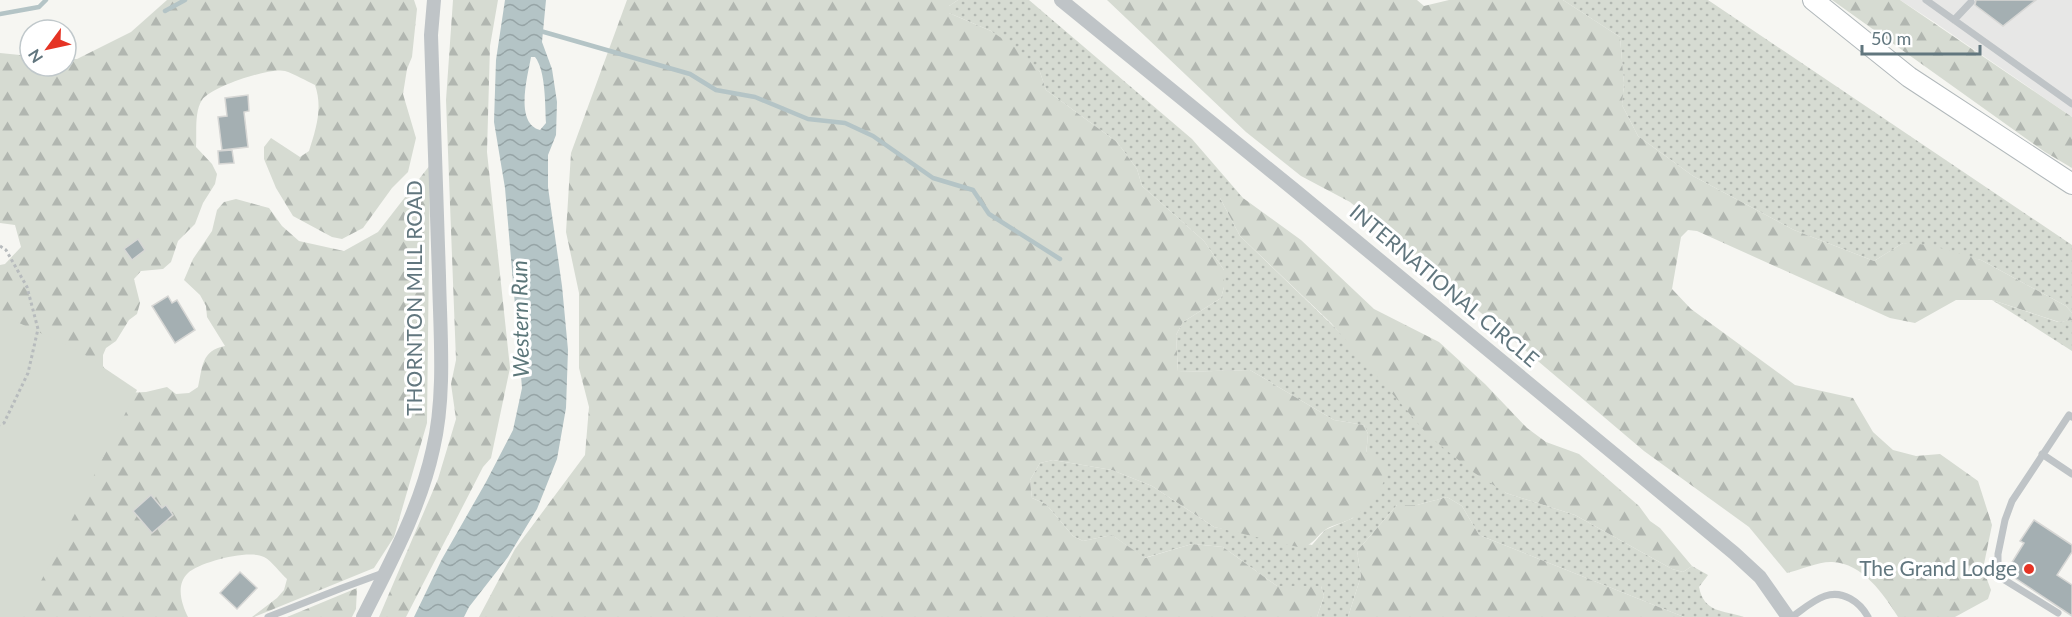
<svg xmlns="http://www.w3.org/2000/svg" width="2072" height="617" viewBox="0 0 2072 617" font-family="Lato,sans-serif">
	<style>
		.built { fill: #e7e7e6 }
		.grass { fill: url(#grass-dots) }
		.forest { fill: url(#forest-firs) }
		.park { fill: #d6dbd2 }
		.water { fill: url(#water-waves); fill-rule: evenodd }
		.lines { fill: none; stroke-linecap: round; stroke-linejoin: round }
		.stream { stroke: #b4c4c6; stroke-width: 4.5 }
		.building { fill: #a4afb2; stroke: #d7d7d5; stroke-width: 1.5 }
		.secondary-casing { stroke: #b1b8bb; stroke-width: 22 }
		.path { stroke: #b7bbbd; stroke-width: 3; stroke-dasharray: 3 3; stroke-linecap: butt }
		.service { stroke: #bfc4c7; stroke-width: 7 }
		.minor { stroke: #bfc4c7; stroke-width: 14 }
		.secondary { stroke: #fff; stroke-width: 20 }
		.poi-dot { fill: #e53324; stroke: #fff; stroke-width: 2 }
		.labels { text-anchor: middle; stroke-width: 6; stroke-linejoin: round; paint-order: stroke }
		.street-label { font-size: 21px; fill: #61767e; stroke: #fff }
		.poi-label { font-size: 21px; fill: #61767e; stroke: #fff; text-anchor: end }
		.water-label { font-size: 22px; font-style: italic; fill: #5b7679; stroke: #fff }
	</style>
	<defs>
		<pattern id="grass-dots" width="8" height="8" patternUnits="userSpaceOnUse" patternTransform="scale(1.5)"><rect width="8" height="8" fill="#d6dbd2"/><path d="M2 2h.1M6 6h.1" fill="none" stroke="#b1b6b0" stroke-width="1.8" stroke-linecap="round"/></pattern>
		<pattern id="forest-firs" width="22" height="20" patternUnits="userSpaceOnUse" patternTransform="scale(1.5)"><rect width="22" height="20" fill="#d6dbd2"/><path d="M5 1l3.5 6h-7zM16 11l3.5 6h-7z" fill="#b1b6b0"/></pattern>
		<pattern id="water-waves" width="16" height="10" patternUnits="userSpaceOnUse" patternTransform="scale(1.5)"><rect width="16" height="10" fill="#b4c4c6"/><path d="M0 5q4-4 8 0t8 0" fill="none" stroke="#96a4a6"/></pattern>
	</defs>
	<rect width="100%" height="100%" fill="#f6f6f2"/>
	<!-- built -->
	<path class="built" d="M 1900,0 L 2072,0 L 2072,117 L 1934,22 Z"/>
	<!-- grass -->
	<path class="grass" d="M 958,0 L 1029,0 L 1192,139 L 1243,198 L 1220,198 L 1240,236 L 1506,493 L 1575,515 L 1672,569 L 1683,572 L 1692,566 L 1708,575 L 1699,587 C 1704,613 1723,610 1744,617 L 1684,617 L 1479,535 L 1462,506 L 1447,497 L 1417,505 L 1397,505 L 1357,551 L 1361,576 L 1348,617 L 1317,617 L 1324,596 L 1321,586 L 1277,586 L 1223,547 L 1192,544 L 1144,558 L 1112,535 L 1083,541 L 1073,536 L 1046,504 L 1032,498 L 1030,480 L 1040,463 L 1053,460 L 1112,470 L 1152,486 L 1214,527 L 1312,545 L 1325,530 L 1353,518 L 1366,455 L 1368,434 L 1364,425 L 1334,420 L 1250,370 L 1178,372 L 1176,335 L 1183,322 L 1221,298 L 1224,287 L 1224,270 L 1204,241 L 1142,186 L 1137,169 L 1117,142 L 1046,90 L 1040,72 L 991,31 L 949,13 L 949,6 Z
		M 1563,0 L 1708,0 L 2072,245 L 2072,313 L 2066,306 L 1981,260 L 1903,243 L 1874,261 L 1794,230 L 1693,176 L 1638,136 L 1622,105 L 1624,83 L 1620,37 Z
		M 1992,300 L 2058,322 L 2072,320 L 2072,351 Z"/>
	<!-- forest -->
	<path class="forest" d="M 167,0 L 414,0 L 417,9 L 412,57 L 407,69 L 403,94 L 416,138 L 408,172 L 392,188 L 363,228 L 342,239 L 332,237 L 293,216 L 276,188 L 264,159 L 264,147 L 271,138 L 300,157 L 309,151 C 316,129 323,108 315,85 C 306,81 295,74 285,71 C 270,67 211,87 202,100 C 194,112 197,134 196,147 L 212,164 L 217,174 L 215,184 L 203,203 L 195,224 L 178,241 L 171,262 L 163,269 L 141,271 L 134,279 L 140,303 L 137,314 L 129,320 L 116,341 L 106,348 L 103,355 L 103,366 L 115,386 L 124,393 L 146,392 L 167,387 L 176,394 L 189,393 L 198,387 C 203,366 201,351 225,346 L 207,317 L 206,306 L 200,295 L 184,280 L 193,259 L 212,231 L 217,210 L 224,202 L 236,199 L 269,208 L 282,226 L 299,241 L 344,251 L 378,232 L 430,165 L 427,423 L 394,537 L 374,568 L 254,617 L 252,617 L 277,598 L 284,590 L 287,579 C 280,573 272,561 264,557 C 249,549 200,562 188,573 C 175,585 182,605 188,617 L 0,617 L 0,265 L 5,264 L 21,247 L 15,225 L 0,223 L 0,53 L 30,56 L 30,66 L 66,66 L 66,59 L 77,59 L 131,32 Z
		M 453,0 L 498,0 L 490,46 L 487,152 L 510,368 L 491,458 L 483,467 L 406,617 L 379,617 L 438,479 L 456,419 L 451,384 L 456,360 L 446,100 Z
		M 627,0 L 958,0 L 949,6 L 949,13 L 991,31 L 1019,50 L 1040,72 L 1046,90 L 1117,142 L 1137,169 L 1142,186 L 1204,241 L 1224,270 L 1224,287 L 1221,298 L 1183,322 L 1176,335 L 1178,372 L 1250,370 L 1334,420 L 1364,425 L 1368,434 L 1366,455 L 1387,462 C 1390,483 1370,504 1354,517 C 1347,522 1336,524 1328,528 C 1317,534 1316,543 1302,548 L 1214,527 L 1152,486 L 1112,470 L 1053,460 L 1040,463 L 1030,480 L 1032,498 L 1046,504 L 1073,536 L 1083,541 L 1112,535 L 1145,558 L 1192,544 L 1223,547 L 1277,586 L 1321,586 L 1324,596 L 1317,617 L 479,617 L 515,549 L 585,455 L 589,407 L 579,368 L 579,293 L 566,232 L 571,153 Z
		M 1107,0 L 1417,0 L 1424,6 L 1449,0 L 1563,0 L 1620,37 L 1624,83 L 1622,105 L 1638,136 L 1693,176 L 1794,230 L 1874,261 L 1903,243 L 1930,245 L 1981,260 L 2066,306 L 2072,313 L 2072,320 L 2059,322 L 1992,300 L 1956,300 L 1915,323 L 1890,318 L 1697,231 L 1688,230 L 1681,237 L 1672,289 L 1691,309 L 1795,385 L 1853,398 L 1873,432 L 1893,450 L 1916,456 L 1940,454 L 1978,481 L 1992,525 L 1983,569 L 1991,590 L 1988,599 L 1955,617 L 1898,617 C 1884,595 1863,563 1832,562 C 1821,561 1799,570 1787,573 L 1749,527 L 1644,451 L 1350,202 L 1301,176 L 1246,132 Z
		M 1832,0 L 1900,0 L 2072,117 L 2072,168 L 2045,152 Z
		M 1220,198 L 1243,198 L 1301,240 L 1374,309 L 1439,342 L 1485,384 L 1527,428 L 1546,442 L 1579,454 L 1639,506 L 1650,521 L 1660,528 L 1692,566 L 1683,572 L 1672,569 L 1575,515 L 1506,493 L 1473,472 L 1428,435 L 1331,323 L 1240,236 Z
		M 1447,497 L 1462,506 L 1479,535 L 1684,617 L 1348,617 L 1361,576 L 1357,551 L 1397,505 L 1417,505 Z
		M 357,588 L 356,609 L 352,617 L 287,617 Z"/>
	<!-- park -->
	<path class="park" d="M 0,314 L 79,351 L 137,390 L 23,617 L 0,617 Z"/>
	<!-- water -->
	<path class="water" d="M 505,0 L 546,0 L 542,42 L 552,69 L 557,102 L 556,135 L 548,155 L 548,187 L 562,286 L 568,350 L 566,408 L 557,459 L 537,509 L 508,557 L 469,607 L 464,617 L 414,617 L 442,559 L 486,482 L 513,430 L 522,388 L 505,188 L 494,122 L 496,60 ZM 531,57 L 535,57 C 546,71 545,106 546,123 L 540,130 C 514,123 528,75 531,57 Z"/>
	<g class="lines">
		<!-- stream -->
		<path class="stream" d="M 165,11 L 185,0
			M 0,14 L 39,7 L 46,0
			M 537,30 L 690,74 L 716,90 L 755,97 L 808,119 L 845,123 L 873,136 L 933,178 L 973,190 L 989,214 L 1060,259"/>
	</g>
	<!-- building -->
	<path class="building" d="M 1976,0 L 2036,0 L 2003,26 L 1975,5 Z
		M 248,95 L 249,111 L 244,112 L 248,147 L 222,150 L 218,117 L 227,116 L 225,98 Z
		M 232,150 L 234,163 L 219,164 L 218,151 Z
		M 138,239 L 145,250 L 132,260 L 124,249 Z
		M 168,296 L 172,303 L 177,300 L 195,330 L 175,343 L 152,306 Z
		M 151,495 L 162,508 L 166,505 L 173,515 L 152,533 L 133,511 Z
		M 2034,520 L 2072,545 L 2072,552 L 2057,575 L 2072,585 L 2072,616 L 2006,572 L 2024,543 L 2020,541 Z
		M 240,572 L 257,588 L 237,609 L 220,593 Z"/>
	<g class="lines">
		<!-- secondary casing -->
		<g class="secondary-casing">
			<path id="secondary" d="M 1813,0 L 1909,77 L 2072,184"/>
		</g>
		<!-- path -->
		<path class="path" d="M 0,246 L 6,250 L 27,287 L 38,329 L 28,373 L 4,423 L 0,425"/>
		<!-- service -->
		<path class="service" d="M 1926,0 L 2072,104
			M 1954,20 L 1971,2
			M 2042,454 L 2072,474
			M 2058,613 L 2003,579 L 1998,566 L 1998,554 L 2005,520 L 2012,501 L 2069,415 L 2072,417
			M 268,617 L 342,588 L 383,573
			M 1792,617 C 1802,610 1813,600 1825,596 C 1843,590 1860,602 1868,617"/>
		<!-- minor -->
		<path class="minor" d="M 1061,0 L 1297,192 L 1734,553 L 1760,577 L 1788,617
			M 363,617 C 390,563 420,509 433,449 C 446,395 440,331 439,276 C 436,196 434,115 431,35 L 434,0"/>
		<!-- secondary -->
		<use href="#secondary" class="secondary"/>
	</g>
	<!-- markers -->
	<circle class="poi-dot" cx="2029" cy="569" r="6"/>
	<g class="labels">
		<!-- street labels -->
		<g class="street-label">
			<text transform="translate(1444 286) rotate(40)" y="7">INTERNATIONAL CIRCLE</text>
			<text transform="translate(415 298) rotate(-90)" y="7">THORNTON MILL ROAD</text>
		</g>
		<!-- poi labels -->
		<g class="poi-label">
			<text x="2017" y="576">The Grand Lodge</text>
		</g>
		<!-- water labels -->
		<g class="water-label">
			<text transform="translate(520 319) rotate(-91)" y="8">Western Run</text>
		</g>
	</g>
	<!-- north arrow -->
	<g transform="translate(48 48) rotate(237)"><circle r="28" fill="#ffffff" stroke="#c0c8cb" stroke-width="1.5"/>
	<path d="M0-4.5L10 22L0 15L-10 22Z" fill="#e53324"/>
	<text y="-9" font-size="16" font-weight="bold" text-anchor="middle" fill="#61767e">N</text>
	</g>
	<!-- scale -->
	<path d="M1862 45v9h118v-9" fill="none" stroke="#61767e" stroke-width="3"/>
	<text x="1871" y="45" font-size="18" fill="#61767e" stroke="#ffffff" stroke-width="4.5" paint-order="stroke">50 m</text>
</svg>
